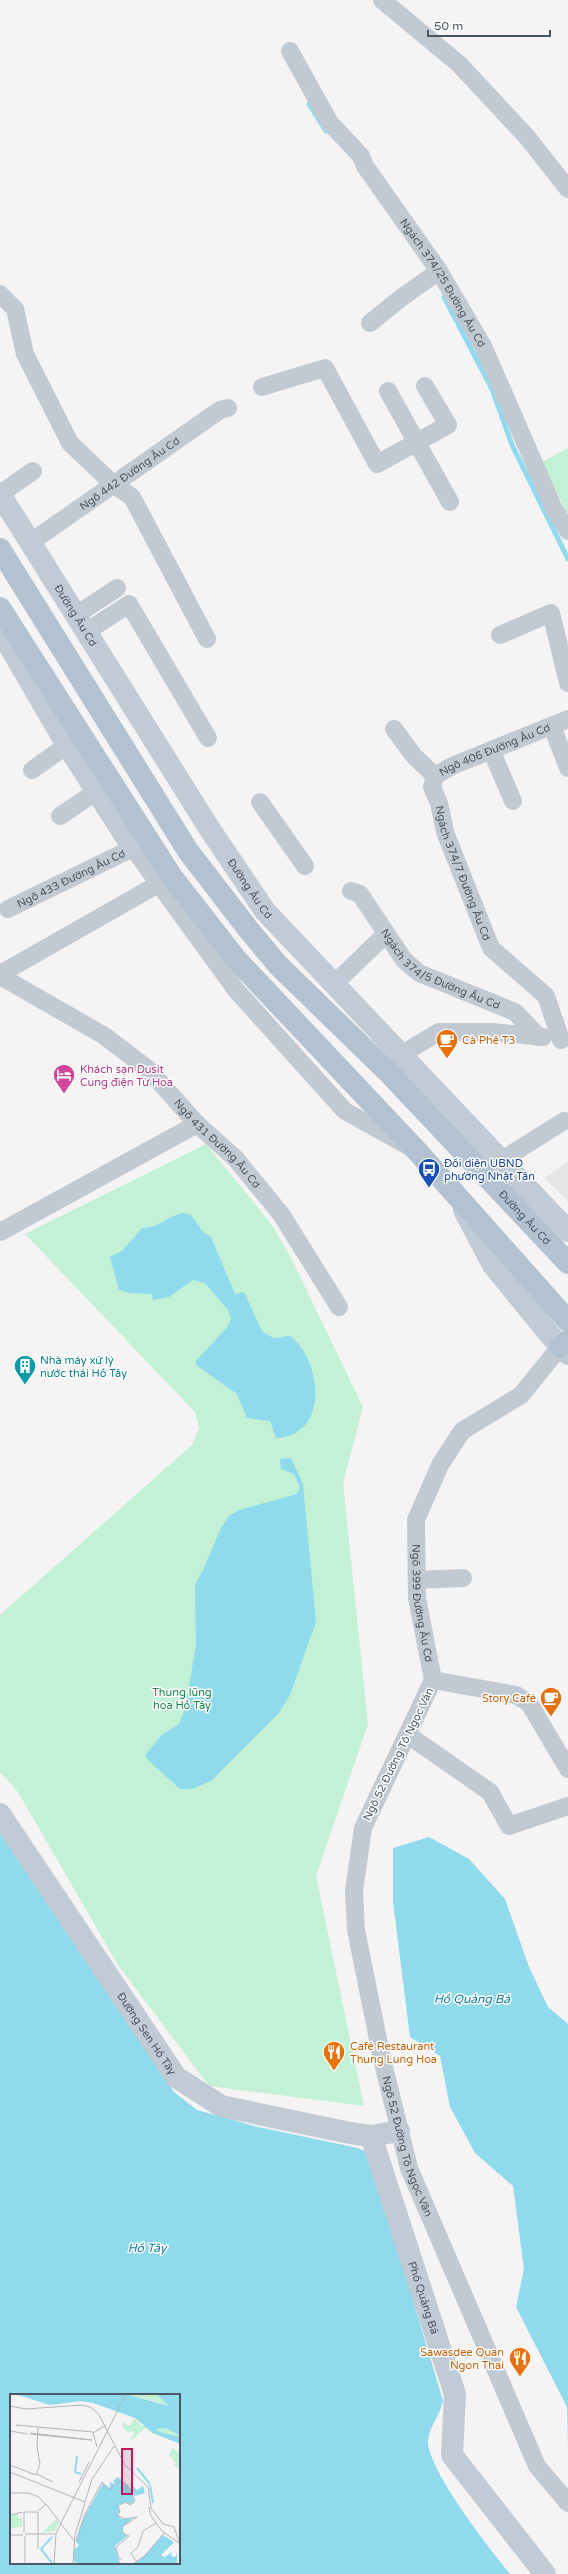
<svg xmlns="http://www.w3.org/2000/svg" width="568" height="2574" viewBox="0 0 568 2574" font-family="'Varela Round',sans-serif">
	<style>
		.education { fill: #e6e4e5 }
		.green { fill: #c3f1d5 }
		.water { fill: #90daee; fill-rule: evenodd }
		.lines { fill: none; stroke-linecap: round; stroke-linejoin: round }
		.stream { stroke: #90daee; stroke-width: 5 }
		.street { stroke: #c1cad2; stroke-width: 18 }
		.secondary { stroke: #c1cbd6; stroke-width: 22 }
		.primary { stroke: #b3c2d1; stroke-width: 22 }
		.labels { text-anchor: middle; stroke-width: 3; stroke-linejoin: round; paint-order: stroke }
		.street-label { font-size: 11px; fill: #4a5661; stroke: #fff }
		.food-label { font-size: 11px; fill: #c56008; stroke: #fff; text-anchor: start }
		.hotel-label { font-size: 11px; fill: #b23c85; stroke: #fff; text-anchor: start }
		.transit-label { font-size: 11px; fill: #164399; stroke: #fff; text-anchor: start }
		.culture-label { font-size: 11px; fill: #0d838f; stroke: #fff; text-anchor: start }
		.park-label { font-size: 11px; fill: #17864f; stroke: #fff }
		.water-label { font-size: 12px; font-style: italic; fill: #0c7c9b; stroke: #fff }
		.inset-river { fill: none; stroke: #90daee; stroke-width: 2 }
		.inset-road { fill: none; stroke: #b1b4b9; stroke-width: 1 }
		.view { fill: #c2185b; fill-opacity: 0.15; stroke: #c2185b; stroke-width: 2 }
		.inset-edge { fill: none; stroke: #4a5661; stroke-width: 2 }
	</style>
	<rect width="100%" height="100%" fill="#f5f3f3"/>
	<!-- education -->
	<path class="education" d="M 568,1161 L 568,1201 L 544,1178 Z"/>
	<!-- green -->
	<path class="green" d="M 568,448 L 568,512 L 567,513 L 542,462 Z
		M 206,1144 L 272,1225 L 292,1260 L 363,1407 L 343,1483 L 368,1724 L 316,1876 L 364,2106 L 209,2086 L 118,1965 L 18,1792 L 0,1772 L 0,1615 L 192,1445 L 199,1428 L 195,1412 L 25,1234 Z"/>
	<!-- water -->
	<path class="water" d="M 183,1213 L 191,1215 L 203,1232 L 211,1237 L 235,1294 L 244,1292 L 262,1331 L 273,1338 L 290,1336 C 322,1360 330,1436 276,1438 L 270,1421 L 247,1418 L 237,1394 L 196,1365 L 196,1361 L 228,1326 L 231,1318 L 228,1310 L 205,1283 L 193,1280 L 169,1297 L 153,1300 L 152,1294 L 129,1293 L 119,1290 L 110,1257 L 122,1251 L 142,1228 C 160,1228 167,1216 183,1213 Z
		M 291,1458 L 303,1484 L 316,1622 L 290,1695 L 279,1713 L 211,1781 L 192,1789 L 180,1789 L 149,1761 L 145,1755 L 162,1735 L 179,1724 L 185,1709 L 196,1645 L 195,1584 L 203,1570 L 221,1528 L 229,1516 L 239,1510 L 297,1494 L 300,1487 L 294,1474 L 281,1469 L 280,1459 Z
		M 0,1827 L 174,2092 L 197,2110 L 258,2127 L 358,2148 L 370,2154 L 443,2401 C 440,2415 430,2425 428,2440 C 426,2468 491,2551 510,2574 L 0,2574 ZM 11,2395 L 179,2395 L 179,2563 L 11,2563 Z
		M 429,1837 L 469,1859 L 505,1899 L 529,1967 L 548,2007 L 568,2024 L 568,2448 L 567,2407 L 516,2307 L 524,2269 L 513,2186 L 475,2153 L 450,2107 L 440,2056 L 410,2037 L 393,1902 L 393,1848 Z"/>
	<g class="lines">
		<!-- stream -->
		<path class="stream" d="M 309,104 L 326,131
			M 444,297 L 492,389 L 512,445 L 568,559"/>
		<!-- street -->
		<g class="street">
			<path d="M 382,0 L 459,64 L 527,137 L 568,189"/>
			<path id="s1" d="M 290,51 L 330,123 L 361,156 L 365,166 L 439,271 L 483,346 L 554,509 L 568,531"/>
			<path d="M 0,294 L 15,309 L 25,354 L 70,443 L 114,485 L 132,497 L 207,639"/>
			<path d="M 370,323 L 401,298 L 439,271"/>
			<path d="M 262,387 L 325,368 L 377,464 L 448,425 L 425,386"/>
			<path d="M 388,391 L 450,502"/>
			<path d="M 0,494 L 33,471"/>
			<path id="s2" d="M 31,542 L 220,410 L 228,408"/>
			<path d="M 76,615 L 117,588"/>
			<path d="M 86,632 L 129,604 L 208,738"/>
			<path d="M 500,635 L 551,613 L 568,683"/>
			<path d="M 552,726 L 568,768"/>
			<path id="s3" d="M 394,729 L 414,756 L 435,776 L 452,766 L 568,719"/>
			<path d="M 491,750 L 513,801"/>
			<path d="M 32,770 L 67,745"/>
			<path id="s4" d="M 435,776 L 432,787 L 439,803 L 445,832 L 491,948 L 546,996 L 561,1040"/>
			<path d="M 260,802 L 305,866"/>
			<path d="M 60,816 L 97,791"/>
			<path id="s5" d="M 351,891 L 360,894 L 404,960 L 419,973 L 515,1012 L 539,1037"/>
			<path id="s6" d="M 8,909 L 133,848 L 236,990 L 345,1111 L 408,1146"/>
			<path d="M 0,974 L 169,878"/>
			<path id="s7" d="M 0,976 L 103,1035 L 148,1069 L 197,1124 L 235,1158 L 281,1214 L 339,1307"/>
			<path d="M 334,984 L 386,934"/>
			<path d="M 402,1054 L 439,1032 L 493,1032 L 543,1037"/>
			<path d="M 502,1160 L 564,1121"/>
			<path d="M 0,1232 L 197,1124"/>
			<path id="s8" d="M 560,1347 L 521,1395 L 462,1431 L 440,1465 L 416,1520 L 417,1598 L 433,1680 L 516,1695 L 529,1703 L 568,1769"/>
			<path d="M 417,1580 L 463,1578"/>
			<path id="s9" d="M 433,1680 L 363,1828 L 354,1891 L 356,1930 L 382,2059 L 409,2168 L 537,2466 L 568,2503"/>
			<path d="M 408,1735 L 490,1792 L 509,1826 L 568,1806"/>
		</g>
		<!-- secondary -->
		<g class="secondary">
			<path id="s10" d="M 0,494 L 209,828 L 265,911 L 568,1231"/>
			<path d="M 0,630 L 67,745 L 133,848"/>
			<path d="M 464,1210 L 493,1265 L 560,1347 L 568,1354"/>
			<path id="s11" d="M 0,1814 L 176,2077 L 221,2106 L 350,2133 L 371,2136 L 399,2131"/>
			<path id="s12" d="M 371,2136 L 455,2394 L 452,2455 L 545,2574"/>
		</g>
		<!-- primary -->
		<g class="primary">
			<path id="s13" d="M 0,549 L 188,851 L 248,929 L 278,965 L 388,1072 L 568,1263"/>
			<path d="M 0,608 L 172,877 L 236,959 L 417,1151 L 568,1321"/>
			<path d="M 560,1347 L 568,1341"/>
		</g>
	</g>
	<!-- icons -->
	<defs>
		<g id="cafe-pin" transform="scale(1.15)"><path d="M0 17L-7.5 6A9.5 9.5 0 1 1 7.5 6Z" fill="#e8710a" stroke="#fff"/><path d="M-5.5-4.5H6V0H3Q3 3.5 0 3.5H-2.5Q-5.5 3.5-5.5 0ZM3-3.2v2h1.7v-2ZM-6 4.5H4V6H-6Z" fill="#fff"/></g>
		<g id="hotel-pin" transform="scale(1.15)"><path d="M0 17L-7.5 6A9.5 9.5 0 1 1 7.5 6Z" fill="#d1479c" stroke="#fff"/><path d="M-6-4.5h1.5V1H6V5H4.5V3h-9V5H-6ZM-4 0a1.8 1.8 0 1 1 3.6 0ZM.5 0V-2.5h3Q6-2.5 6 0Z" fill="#fff"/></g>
		<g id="bus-pin" transform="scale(1.15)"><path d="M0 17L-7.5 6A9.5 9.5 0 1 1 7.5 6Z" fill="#1a4fb4" stroke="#fff"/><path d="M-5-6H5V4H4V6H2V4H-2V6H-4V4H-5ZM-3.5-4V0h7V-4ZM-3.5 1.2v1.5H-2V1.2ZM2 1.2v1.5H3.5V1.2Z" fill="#fff"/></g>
		<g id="building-pin" transform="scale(1.15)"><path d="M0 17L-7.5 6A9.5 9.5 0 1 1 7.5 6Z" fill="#0f9aa8" stroke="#fff"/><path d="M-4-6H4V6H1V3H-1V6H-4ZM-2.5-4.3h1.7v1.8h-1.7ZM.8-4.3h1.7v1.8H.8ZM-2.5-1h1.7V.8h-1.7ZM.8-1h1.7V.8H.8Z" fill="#fff"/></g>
		<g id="restaurant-pin" transform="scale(1.15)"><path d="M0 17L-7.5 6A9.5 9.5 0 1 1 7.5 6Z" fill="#e8710a" stroke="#fff"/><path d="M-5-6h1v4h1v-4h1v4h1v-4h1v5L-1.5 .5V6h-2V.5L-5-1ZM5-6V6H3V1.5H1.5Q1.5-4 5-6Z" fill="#fff"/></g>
	</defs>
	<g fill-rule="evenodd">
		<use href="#cafe-pin" x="447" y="1040"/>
		<use href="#hotel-pin" x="64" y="1075"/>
		<use href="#bus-pin" x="429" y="1169"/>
		<use href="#building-pin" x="25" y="1366"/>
		<use href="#cafe-pin" x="551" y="1698"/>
		<use href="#restaurant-pin" x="334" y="2052"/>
		<use href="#restaurant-pin" x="520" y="2358"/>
	</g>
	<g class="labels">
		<!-- street labels -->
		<g class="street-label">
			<text dy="4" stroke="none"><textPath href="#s1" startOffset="279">Ngách 374/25 Đường Âu Cơ</textPath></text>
			<text dy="4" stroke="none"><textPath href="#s2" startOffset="120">Ngõ 442 Đường Âu Cơ</textPath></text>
			<text dy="4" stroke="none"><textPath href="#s10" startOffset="143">Đường Âu Cơ</textPath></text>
			<text dy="4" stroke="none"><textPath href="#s3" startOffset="128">Ngõ 406 Đường Âu Cơ</textPath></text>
			<text dy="4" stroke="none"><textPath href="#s4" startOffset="103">Ngách 374/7 Đường Âu Cơ</textPath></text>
			<text dy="4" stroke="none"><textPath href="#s6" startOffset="70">Ngõ 433 Đường Âu Cơ</textPath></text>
			<text dy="4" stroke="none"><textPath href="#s10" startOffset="467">Đường Âu Cơ</textPath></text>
			<text dy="4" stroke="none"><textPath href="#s5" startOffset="124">Ngách 374/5 Đường Âu Cơ</textPath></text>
			<text dy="4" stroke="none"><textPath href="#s7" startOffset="277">Ngõ 431 Đường Âu Cơ</textPath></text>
			<text dy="4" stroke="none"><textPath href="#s13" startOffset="854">Đường Âu Cơ</textPath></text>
			<text dy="4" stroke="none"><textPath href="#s8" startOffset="315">Ngõ 399 Đường Âu Cơ</textPath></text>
			<text transform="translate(398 1754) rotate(-64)" y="4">Ngõ 52 Đường Tô Ngọc Vân</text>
			<text dy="4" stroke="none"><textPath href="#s11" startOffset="264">Đường Sen Hồ Tây</textPath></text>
			<text dy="4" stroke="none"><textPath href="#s9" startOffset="489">Ngõ 52 Đường Tô Ngọc Vân</textPath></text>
			<text dy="4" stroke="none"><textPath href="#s12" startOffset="170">Phố Quảng Bá</textPath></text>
		</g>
		<!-- food labels -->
		<g class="food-label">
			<text x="462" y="1044">Cà Phê T3</text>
			<text x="536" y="1702" text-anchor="end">Story Café</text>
			<text x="350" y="2050">Café Restaurant<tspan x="350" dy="13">Thung Lung Hoa</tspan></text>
			<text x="504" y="2356" text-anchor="end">Sawasdee Quan<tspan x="504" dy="13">Ngon Thai</tspan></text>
		</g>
		<!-- hotel labels -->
		<g class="hotel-label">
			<text x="80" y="1073">Khách sạn Dusit<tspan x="80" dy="13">Cung điện Từ Hoa</tspan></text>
		</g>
		<!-- transit labels -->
		<g class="transit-label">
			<text x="444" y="1167">Đối diện UBND<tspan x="444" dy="13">phường Nhật Tân</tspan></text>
		</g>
		<!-- culture labels -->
		<g class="culture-label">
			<text x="40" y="1364">Nhà máy xử lý<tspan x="40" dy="13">nước thải Hồ Tây</tspan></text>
		</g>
		<!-- park labels -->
		<g class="park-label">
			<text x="182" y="1696">Thung lũng<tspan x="182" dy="13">hoa Hồ Tây</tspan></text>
		</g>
		<!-- water labels -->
		<g class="water-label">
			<text x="472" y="2003">Hồ Quảng Bá</text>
			<text x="147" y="2252">Hồ Tây</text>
		</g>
	</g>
	<!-- overview -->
	<g transform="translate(10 2394)">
		<rect width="170" height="170" fill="#f5f3f3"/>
		<path d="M 116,0 L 146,0 L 160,12 L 144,7 ZM 125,24 L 130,31 L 136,32 L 148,40 L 144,40 L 135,34 L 122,46 L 120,43 L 124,41 L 123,37 L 118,39 L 112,32 L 114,27 L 116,31 L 121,31 ZM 154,32 L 165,36 L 170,41 L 170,47 L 143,36 ZM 162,54 L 170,60 L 170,75 L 164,71 L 166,69 L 159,61 ZM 7,119 L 8,124 L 12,125 L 12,133 L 0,134 L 0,122 ZM 46,125 L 49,129 L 45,137 L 32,139 Z" fill="#c3f1d5"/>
		<path d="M 5,0 L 116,0 L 159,12 L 146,0 L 170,0 L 170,42 L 157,34 L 147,35 L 146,37 L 170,43 L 170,50 L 143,39 L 125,24 L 83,9 L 71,7 L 40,11 ZM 108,83 L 119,93 L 124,107 L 120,110 L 116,108 L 108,111 L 109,118 L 107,120 L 111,125 L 123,124 L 112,133 L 113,139 L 117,142 L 105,152 L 110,170 L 69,170 L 64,167 L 64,155 L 69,152 L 66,147 L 72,127 L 93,89 L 100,94 L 100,88 L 106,91 L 103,87 ZM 119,88 L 127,96 L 133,92 L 135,99 L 125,102 ZM 153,141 L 164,148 L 151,161 L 155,163 L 162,158 L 161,162 L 165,163 L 167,159 L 167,170 L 123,170 L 133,163 Z" fill="#90daee"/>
		<path class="inset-river" d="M 67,62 L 65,78 L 71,80M 127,74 L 140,90M 140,91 L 143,109M 42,169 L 31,155 L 42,143"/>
		<path class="inset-road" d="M 0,12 L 16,15 L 72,11 L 80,13 L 88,19 L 115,71 L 138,93 L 141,114 L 153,130 L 164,133 L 170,150M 6,31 L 83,38M 0,37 L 18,40M 20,40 L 82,46 L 20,39M 87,53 L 83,39 L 96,31M 0,71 L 26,81 L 30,70 L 27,53 L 28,33M 0,78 L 75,108M 27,80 L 43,88M 69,88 L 79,68M 119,93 L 125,107 L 120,111 L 115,108 L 108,112 L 110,118 L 107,121 L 114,125 L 127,123 L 112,133 L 113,139 L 119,142M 0,99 L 19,99 L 29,103 L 35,110M 75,108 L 82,85 L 104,52M 139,113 L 141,122 L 152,137 L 169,149M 28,117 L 36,110 L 65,148M 14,118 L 28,118M 0,121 L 13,118M 14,139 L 14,118M 15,140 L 45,140M 0,141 L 13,141M 15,142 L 15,170M 66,147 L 75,120 L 92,88 L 99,96 L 111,86 L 119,93M 28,155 L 28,118M 112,165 L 109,165 L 106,153 L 119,142M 126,167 L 121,159 L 128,153 L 133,137 L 146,129M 44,170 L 46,139 L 116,0M 63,170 L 65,141 L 75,109M 123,170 L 136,161 L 154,139"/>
		<path class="view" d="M 112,55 L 122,55 L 122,100 L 112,100 Z"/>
		<rect width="170" height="170" class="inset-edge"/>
	</g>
	<!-- scale -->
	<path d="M428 30v6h122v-6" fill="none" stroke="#4a5661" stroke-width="2"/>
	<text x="434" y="30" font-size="12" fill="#4a5661" stroke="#ffffff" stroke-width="3" paint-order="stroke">50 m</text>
</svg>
